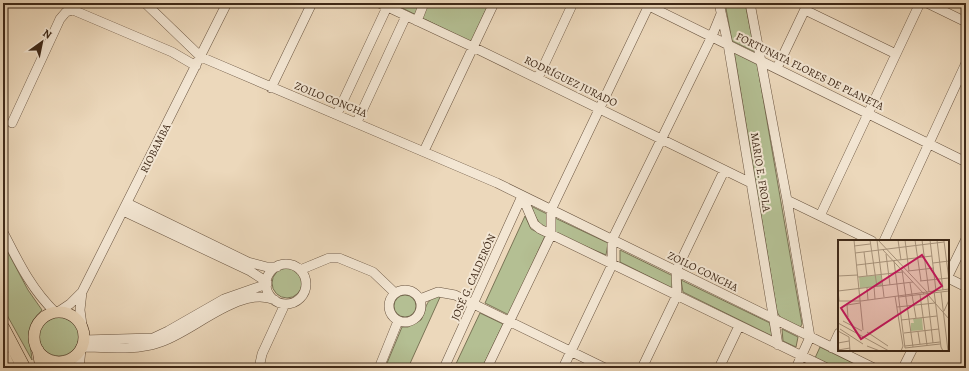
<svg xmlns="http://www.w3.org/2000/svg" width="969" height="371" viewBox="0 0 969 371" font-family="Alegreya,serif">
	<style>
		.green { fill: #b4bf93; stroke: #7a7456 }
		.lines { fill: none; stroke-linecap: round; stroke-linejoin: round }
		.minor-casing { stroke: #6a5541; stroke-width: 10 }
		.major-casing { stroke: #3f2918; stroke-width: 12 }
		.highway-casing { stroke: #3f2918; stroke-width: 14 }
		.minor { stroke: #f3e6d3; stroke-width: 9 }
		.major { stroke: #ecd8bb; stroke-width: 11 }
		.highway { stroke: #ecd8bb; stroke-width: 13 }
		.labels { text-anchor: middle; stroke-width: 4; stroke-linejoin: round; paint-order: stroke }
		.street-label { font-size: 11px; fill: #3f2918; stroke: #f3e6d3 }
		.inset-road { fill: none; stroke: #a7927a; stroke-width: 1 }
		.view { fill: #c2185b; fill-opacity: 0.15; stroke: #c2185b; stroke-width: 2 }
		.inset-edge { fill: none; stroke: #3f2918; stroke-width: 2 }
	</style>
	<rect width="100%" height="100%" fill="#ecd8bb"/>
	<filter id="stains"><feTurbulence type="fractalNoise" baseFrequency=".005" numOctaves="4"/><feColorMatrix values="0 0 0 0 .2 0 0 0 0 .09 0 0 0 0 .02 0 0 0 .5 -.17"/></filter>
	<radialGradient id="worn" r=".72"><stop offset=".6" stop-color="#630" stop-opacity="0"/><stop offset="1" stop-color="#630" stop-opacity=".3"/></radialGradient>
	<!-- green -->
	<path class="green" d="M 392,3 L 489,3 L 471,42 Z
		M 725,3 L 745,3 L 755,52 L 732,41 Z
		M 734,51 L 757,63 L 802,324 L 800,328 L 782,320 L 777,312 Z
		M 531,206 L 547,214 L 547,228 C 537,223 535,216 531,206 Z
		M 525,216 L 531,229 L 545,236 L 509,315 L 485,303 Z
		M 555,218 L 608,243 L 606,255 L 554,233 Z
		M 3,243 L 28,290 L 42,310 C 25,327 30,339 32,360 L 3,308 Z
		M 620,250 L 673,276 L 672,288 L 620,262 Z
		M272 283a15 15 0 1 1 30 0a15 15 0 1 1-30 0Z
		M 681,280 L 770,323 L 772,336 L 683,292 Z
		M 441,295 L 408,368 L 385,368 L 402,327 L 408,327 L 421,320 C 428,305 424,300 441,295 Z
		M394 306a11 11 0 1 1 22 0a11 11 0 1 1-22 0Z
		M 480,313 L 503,324 L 482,368 L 454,368 Z
		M39 336a20 20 0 1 1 40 0a20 20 0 1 1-40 0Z
		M 782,329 L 798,337 L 796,347 L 783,341 Z
		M 820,347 L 863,368 L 837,368 L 815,358 Z"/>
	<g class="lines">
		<!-- minor casing -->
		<g class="minor-casing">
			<path id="minor" d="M 145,3 L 201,57 L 497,183 L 874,368
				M 379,3 L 473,47 L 751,183
				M 643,3 L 966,162
				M 719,3 L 728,44 L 778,345
				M 750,3 L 787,200 L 810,337 L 796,368
				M 927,3 L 966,22
				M 805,10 L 896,54
				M 417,21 L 424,3
				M 777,68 L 808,3
				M 538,78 L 573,3
				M 271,88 L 312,3
				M 337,114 L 387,7
				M 357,122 L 406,16
				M 12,123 L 60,19 L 66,12 L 73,10 L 172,52 L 196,66
				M 424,151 L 494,3
				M 522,196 L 534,224 L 540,229 L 827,368
				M 787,200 L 872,241
				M 127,203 L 248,262 L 267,267 L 277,267
				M 123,211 L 250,271 L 267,282
				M 820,216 L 920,3
				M 3,232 C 18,261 31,289 55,312
				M 884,241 L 966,63
				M266 284a20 20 0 1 1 40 0a20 20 0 1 1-40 0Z
				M 300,270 L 329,258 L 339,258 L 373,272 L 395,293
				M 948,276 L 966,239
				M 948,278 L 966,287
				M389 306a16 16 0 1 1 32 0a16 16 0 1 1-32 0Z
				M 82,292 L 80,310 L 82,325
				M 420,299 L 438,292 L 455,295 L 605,368
				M 58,312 L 70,304 L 82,292 L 227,3
				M 84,340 L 153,338 L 168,331 L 224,299 L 267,284
				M 82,347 C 107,347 134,351 158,343 C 191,334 240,284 275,300
				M 832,348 L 839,333
				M 79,368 L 81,350
				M 259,368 L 262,354 L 285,304
				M 379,368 L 398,321
				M 444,368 L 522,196
				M 487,368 L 551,235 L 551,210 L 650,3
				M 563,368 L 612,265 L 612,240 L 712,36 L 721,14
				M 642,368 L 677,295 L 676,271 L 724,171
				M 719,368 L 739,326
				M 903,368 L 912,350"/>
		</g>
		<!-- major casing -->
		<g class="major-casing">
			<path id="major" d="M34 337a25 25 0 1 1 50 0a25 25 0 1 1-50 0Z
				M 38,350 L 41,368"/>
		</g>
		<!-- highway casing -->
		<g class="highway-casing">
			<path id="highway" d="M 3,328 L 24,368
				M 3,356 L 9,368"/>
		</g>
		<!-- minor -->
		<use href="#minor" class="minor"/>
		<!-- major -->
		<use href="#major" class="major"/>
		<!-- highway -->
		<use href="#highway" class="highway"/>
	</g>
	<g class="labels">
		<!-- street labels -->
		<g class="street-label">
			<text transform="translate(810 71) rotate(26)" y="4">FORTUNATA FLORES DE PLANETA</text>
			<text transform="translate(571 81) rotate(26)" y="4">RODRÍGUEZ JURADO</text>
			<text transform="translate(331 99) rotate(22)" y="4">ZOILO CONCHA</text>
			<text transform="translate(155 148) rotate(-63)" y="4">RIOBAMBA</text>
			<text transform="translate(761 172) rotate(81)" y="4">MARIO E. FROLA</text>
			<text transform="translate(703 271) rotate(26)" y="4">ZOILO CONCHA</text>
			<text transform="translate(473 277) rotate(-66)" y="4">JOSÉ G. CALDERÓN</text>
		</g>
	</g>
	<!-- overview -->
	<g transform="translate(838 240)">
		<rect width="111" height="111" fill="#ecd8bb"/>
		<path d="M 43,35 L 44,46 L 22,48 L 21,37 ZM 84,78 L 85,90 L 73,91 L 73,83 L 76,83 L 75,79 Z" fill="#b4bf93"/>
		<path class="inset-road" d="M 16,0 L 25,90M 32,0 L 39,47M 39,0 L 46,57M 40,0 L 89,52 L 95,103M 60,0 L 63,20M 67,0 L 71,31M 77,0 L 83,41M 84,0 L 91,52M 92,0 L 98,51M 99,0 L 105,50M 106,1 L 111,40M 16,6 L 32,4M 45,10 L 86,54M 26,12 L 29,36M 17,13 L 106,2M 48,14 L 52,45M 56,21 L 67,108M 95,23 L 111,21M 19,25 L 94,16M 64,30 L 75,107M 70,31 L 96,28M 0,36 L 20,35M 20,37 L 65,32M 82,41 L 111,38M 72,43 L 78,78M 36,47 L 37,59M 29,48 L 30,60M 0,49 L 1,61M 0,51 L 75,42M 96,51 L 103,107 L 105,111M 103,52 L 110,111M 82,55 L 89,105M 90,55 L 111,79M 57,56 L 65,106 L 63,111M 61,57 L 111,51M 0,61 L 23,61 L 111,49M 59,67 L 97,63M 106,71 L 111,60M 10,77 L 9,65 L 22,63M 63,80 L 99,76M 5,81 L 24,91M 0,83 L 51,111M 2,89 L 25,104M 0,91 L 11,97 L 12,111M 29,92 L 50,106M 80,92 L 82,104M 66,93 L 101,89M 29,106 L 42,111M 67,106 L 102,102M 67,108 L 102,104M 0,110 L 12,108M 1,111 L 0,103 L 11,101"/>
		<path class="view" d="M 84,15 L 104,46 L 23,99 L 3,68 Z"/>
		<rect width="111" height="111" class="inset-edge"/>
	</g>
	<!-- margin -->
	<rect width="969" height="371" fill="none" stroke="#ecd8bb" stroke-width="16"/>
	<rect x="4" y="4" width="961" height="363" fill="none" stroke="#3f2918" stroke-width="2"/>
	<rect x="8" y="8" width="953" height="355" fill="none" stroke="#3f2918"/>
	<!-- north arrow -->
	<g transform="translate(42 42) rotate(33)" stroke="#f3e6d3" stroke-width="3" paint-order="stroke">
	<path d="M0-3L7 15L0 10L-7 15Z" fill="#3f2918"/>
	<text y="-6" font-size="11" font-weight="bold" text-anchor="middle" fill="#3f2918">N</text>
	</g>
	<rect width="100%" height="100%" filter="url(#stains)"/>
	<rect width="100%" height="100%" fill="url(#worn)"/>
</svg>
